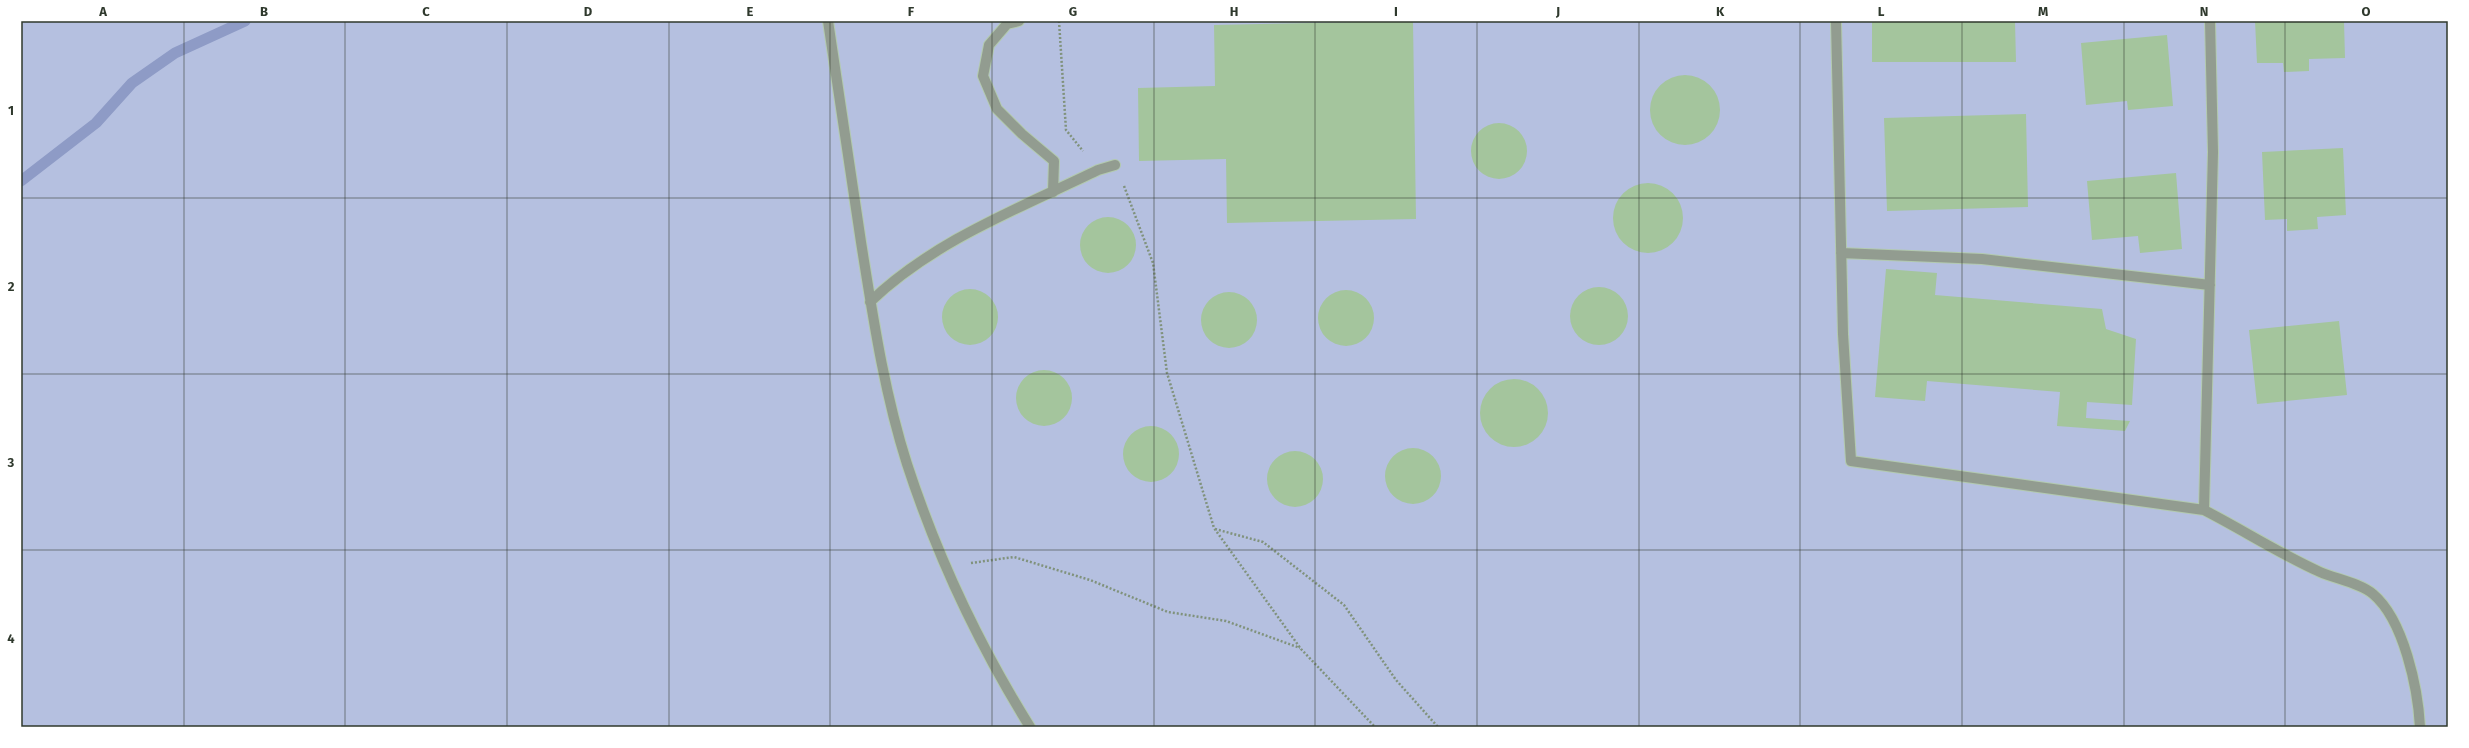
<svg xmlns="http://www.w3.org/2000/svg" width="2469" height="748" viewBox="0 0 2469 748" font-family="'Fira Sans',sans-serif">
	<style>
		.green { fill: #b5c0e0 }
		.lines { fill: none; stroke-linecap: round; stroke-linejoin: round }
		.stream { stroke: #8e9bc6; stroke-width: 11 }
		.building { fill: #a4c59d }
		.lane-casing { stroke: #b3caaf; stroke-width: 12 }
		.street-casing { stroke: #b3caaf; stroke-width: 12 }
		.path { stroke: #80927c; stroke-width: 2.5; stroke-dasharray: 2 2; stroke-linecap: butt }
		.lane { stroke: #929c90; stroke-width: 10 }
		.street { stroke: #929c90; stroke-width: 10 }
		.grid { fill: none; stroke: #2f392d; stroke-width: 1; stroke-opacity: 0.55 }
		.neatline { fill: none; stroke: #2f392d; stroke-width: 1.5 }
		.grid-label { font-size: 13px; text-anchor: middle; font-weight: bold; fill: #2f392d }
	</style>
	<rect width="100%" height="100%" fill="#d4eecf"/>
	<!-- green -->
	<path class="green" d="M 21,21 L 2448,21 L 2448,727 L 21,727 Z"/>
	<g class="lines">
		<!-- stream -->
		<path class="stream" d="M 21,181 L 96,123 L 132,83 L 175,53 L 245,21"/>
	</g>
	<!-- building -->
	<path class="building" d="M 1413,21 L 1416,219 L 1227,223 L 1226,159 L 1139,161 L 1138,88 L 1215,86 L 1214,25 Z
		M 1872,21 L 2015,21 L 2016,62 L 1872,62 Z
		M 2255,21 L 2344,21 L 2345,58 L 2309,59 L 2309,71 L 2284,72 L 2283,63 L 2257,63 Z
		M 2167,35 L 2173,106 L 2128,110 L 2127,101 L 2086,105 L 2081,43 Z
		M1650 110a35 35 0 1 1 70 0a35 35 0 1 1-70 0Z
		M 2026,114 L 2028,207 L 1887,211 L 1884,118 Z
		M1471 151a28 28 0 1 1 56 0a28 28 0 1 1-56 0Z
		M 2343,148 L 2346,215 L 2317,217 L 2318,229 L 2287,231 L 2287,219 L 2265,220 L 2262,152 Z
		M 2176,173 L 2182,249 L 2140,253 L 2138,236 L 2092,240 L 2087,181 Z
		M1613 218a35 35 0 1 1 70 0a35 35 0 1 1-70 0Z
		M1080 245a28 28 0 1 1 56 0a28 28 0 1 1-56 0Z
		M 1886,269 L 1937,273 L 1935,295 L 2102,309 L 2106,329 L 2136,339 L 2132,405 L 2087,402 L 2086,418 L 2130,421 L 2125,431 L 2057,426 L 2060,392 L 1927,381 L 1925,401 L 1875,397 Z
		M1570 316a29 29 0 1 1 58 0a29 29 0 1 1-58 0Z
		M942 317a28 28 0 1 1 56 0a28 28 0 1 1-56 0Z
		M1318 318a28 28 0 1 1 56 0a28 28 0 1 1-56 0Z
		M1201 320a28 28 0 1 1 56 0a28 28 0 1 1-56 0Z
		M 2339,321 L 2347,395 L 2257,404 L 2249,330 Z
		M1016 398a28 28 0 1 1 56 0a28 28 0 1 1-56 0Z
		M1480 413a34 34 0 1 1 68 0a34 34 0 1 1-68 0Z
		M1123 454a28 28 0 1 1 56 0a28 28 0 1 1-56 0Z
		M1385 476a28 28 0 1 1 56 0a28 28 0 1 1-56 0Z
		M1267 479a28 28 0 1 1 56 0a28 28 0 1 1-56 0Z"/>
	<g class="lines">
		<!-- lane casing -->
		<g class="lane-casing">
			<path id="lane" d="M 828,21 C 839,95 850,168 861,242 C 873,317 884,392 907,464 C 937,556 979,645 1030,727
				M 1019,21 L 1007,24 L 989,45 L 983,76 L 997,109 L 1022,134 L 1054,161 L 1053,192
				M 870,302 C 933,241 1020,208 1098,170 L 1115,165"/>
		</g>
		<!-- street casing -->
		<g class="street-casing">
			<path id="street" d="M 1836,21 L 1843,334 L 1851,461 L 2204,510
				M 2210,21 L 2213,152 L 2204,510 C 2243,530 2280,554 2320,572 C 2336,579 2360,583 2373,594 C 2404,620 2418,689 2420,727
				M 1841,253 L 1982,259 L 2210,285"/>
		</g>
		<!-- path -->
		<path class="path" d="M 1059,21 L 1066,130 L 1083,151
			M 1124,186 L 1153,263 L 1167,373 L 1214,528 L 1301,649 L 1375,727
			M 1215,529 L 1263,542 L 1344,605 L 1396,680 L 1438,727
			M 971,563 L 1014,557 L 1090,580 L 1168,612 L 1226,621 L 1300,648"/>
		<!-- lane -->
		<use href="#lane" class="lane"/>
		<!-- street -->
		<use href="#street" class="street"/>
	</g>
	<!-- grid -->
	<path class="grid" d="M 184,21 L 184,727M 345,21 L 345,727M 507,21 L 507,727M 669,21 L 669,727M 830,21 L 830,727M 992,21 L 992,727M 1154,21 L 1154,727M 1315,21 L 1315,727M 1477,21 L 1477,727M 1639,21 L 1639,727M 1800,21 L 1800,727M 1962,21 L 1962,727M 2124,21 L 2124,727M 2285,21 L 2285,727M 21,198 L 2448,198M 21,374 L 2448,374M 21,550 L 2448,550"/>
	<!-- border -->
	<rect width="2469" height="748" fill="none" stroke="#ffffff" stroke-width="44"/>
	<rect x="22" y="22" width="2425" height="704" class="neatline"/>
	<g class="grid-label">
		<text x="103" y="16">A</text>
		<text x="264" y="16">B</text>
		<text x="426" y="16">C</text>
		<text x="588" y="16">D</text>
		<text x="750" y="16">E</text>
		<text x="911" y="16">F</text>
		<text x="1073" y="16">G</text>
		<text x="1234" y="16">H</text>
		<text x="1396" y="16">I</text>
		<text x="1558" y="16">J</text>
		<text x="1720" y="16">K</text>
		<text x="1881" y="16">L</text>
		<text x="2043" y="16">M</text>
		<text x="2204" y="16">N</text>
		<text x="2366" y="16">O</text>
		<text x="11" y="115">1</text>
		<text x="11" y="291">2</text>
		<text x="11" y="467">3</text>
		<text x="11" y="643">4</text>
	</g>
</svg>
